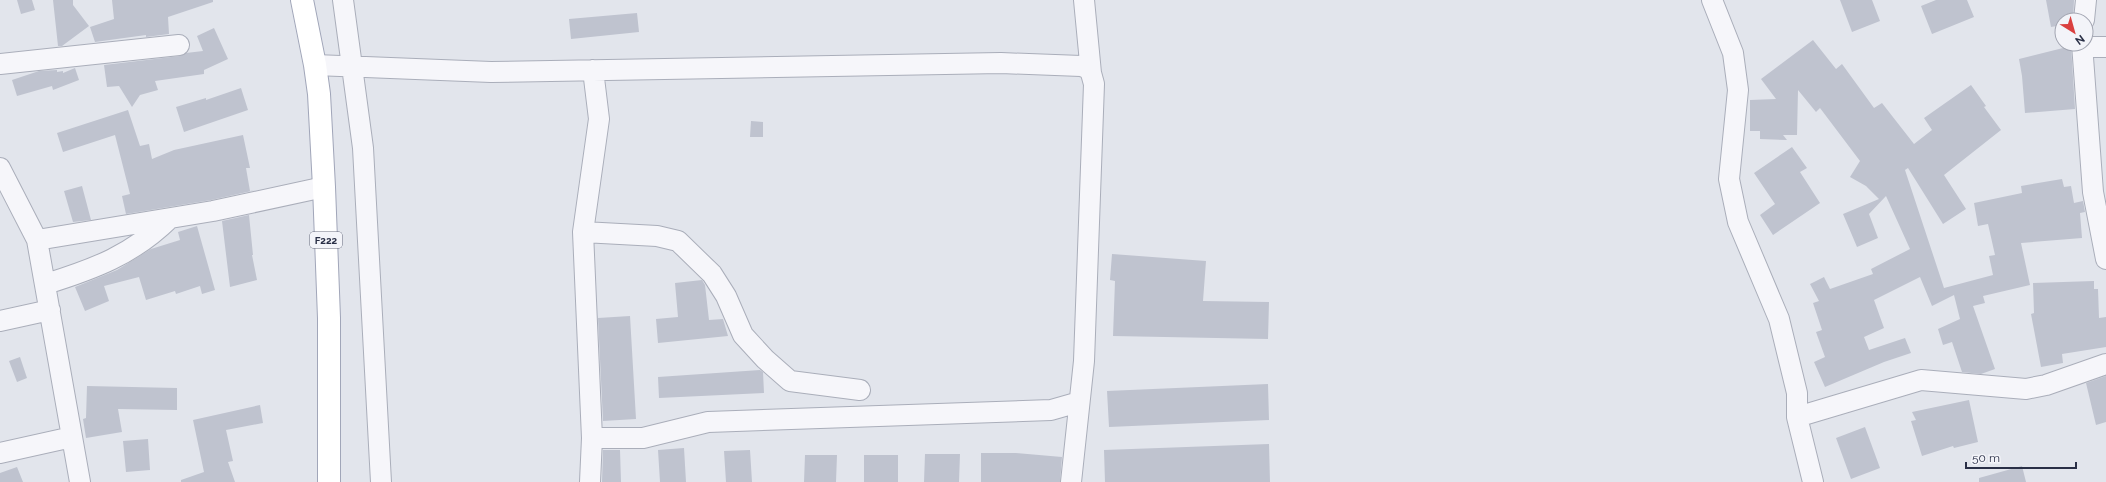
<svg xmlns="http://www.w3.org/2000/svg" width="2106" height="482" viewBox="0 0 2106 482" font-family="Raleway,sans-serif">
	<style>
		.building { fill: #bfc3cf }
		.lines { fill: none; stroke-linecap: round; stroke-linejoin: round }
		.minor-casing { stroke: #aaaeba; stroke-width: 22 }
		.major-casing { stroke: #a1a6b9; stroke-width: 24 }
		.minor { stroke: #f6f6fa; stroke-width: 20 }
		.major { stroke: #fff; stroke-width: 22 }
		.labels { text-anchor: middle; stroke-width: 3; stroke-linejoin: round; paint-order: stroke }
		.shield { fill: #f3f4f9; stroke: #666a7c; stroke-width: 1 }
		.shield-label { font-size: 10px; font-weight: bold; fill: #292f46 }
	</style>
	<rect width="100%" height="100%" fill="#e2e5ec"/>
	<!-- building -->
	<path class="building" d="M 17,0 L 32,0 L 35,10 L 21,14 Z
		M 53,0 L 73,0 L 73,5 L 89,26 L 62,46 L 58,46 Z
		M 112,0 L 213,0 L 213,2 L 168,17 L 169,34 L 146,37 L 146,35 L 95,42 L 90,27 L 114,19 Z
		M 1840,0 L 1872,0 L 1880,21 L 1852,32 Z
		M 1936,0 L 1967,0 L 1974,17 L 1932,34 L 1921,6 Z
		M 2046,0 L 2074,0 L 2073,20 L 2062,20 L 2062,25 L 2051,27 Z
		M 637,13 L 639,32 L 571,39 L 569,19 Z
		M 214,28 L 228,59 L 204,70 L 204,74 L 155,81 L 158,90 L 140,95 L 132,107 L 119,86 L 107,87 L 104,65 L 180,56 L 186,53 L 203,51 L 197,36 Z
		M 1813,40 L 1836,69 L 1842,64 L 1874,108 L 1882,103 L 1914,144 L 1932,130 L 1924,118 L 1971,85 L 1986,106 L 1984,107 L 2001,130 L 1944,175 L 1966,209 L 1943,224 L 1908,168 L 1905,170 L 1944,288 L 1993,275 L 1989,256 L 1995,255 L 1988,224 L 1978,226 L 1974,203 L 2022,193 L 2021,186 L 2062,179 L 2064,187 L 2071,186 L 2074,203 L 2083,201 L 2085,212 L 2080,213 L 2082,238 L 2021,243 L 2030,285 L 1983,296 L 1985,303 L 1973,306 L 1995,369 L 1981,374 L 1962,372 L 1952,342 L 1943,345 L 1938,329 L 1960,319 L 1954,295 L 1932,306 L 1920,277 L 1874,300 L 1884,328 L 1864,337 L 1869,350 L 1905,338 L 1911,353 L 1884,362 L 1825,387 L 1814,362 L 1825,357 L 1816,332 L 1822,330 L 1813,303 L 1819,301 L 1810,284 L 1824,277 L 1830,289 L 1873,274 L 1871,269 L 1910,249 L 1886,196 L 1869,214 L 1878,238 L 1857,247 L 1843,214 L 1879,199 L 1866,186 L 1850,177 L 1860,161 L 1820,108 L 1816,112 L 1798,90 L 1797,135 L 1783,135 L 1787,140 L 1760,139 L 1760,131 L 1750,131 L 1750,100 L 1776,99 L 1761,79 Z
		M 2071,46 L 2075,109 L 2025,113 L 2022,76 L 2019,59 Z
		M 75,68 L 79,80 L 53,90 L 52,86 L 17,96 L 12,80 L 39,71 L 57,70 L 57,72 L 63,71 L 63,73 Z
		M 241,88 L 248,110 L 184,132 L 176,107 L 206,98 L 206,100 Z
		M 128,110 L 140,146 L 149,144 L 152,159 L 174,150 L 243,135 L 250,168 L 246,168 L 250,191 L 256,190 L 211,200 L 126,214 L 122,196 L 130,194 L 115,135 L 63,152 L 57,133 Z
		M 751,121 L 763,122 L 763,137 L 750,137 Z
		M 1792,147 L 1807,168 L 1800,172 L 1820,203 L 1773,235 L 1760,215 L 1775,204 L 1754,173 Z
		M 82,186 L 91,220 L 73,222 L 64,191 Z
		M 249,215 L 253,255 L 252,255 L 257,280 L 230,287 L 222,221 Z
		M 197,226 L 215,290 L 202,294 L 200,286 L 176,294 L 175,291 L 146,300 L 139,277 L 104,286 L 109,301 L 85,311 L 75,287 L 117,270 L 151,249 L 180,240 L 178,232 Z
		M 1112,254 L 1206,261 L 1203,301 L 1269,302 L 1268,339 L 1113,336 L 1115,281 L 1110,280 Z
		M 702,280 L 705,285 L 709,320 L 723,319 L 728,336 L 658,343 L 656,319 L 678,317 L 675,283 Z
		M 2094,281 L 2094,289 L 2098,289 L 2099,318 L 2106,317 L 2106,347 L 2062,354 L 2063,363 L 2041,367 L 2031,314 L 2034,313 L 2033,283 Z
		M 630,316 L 636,419 L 603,421 L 598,318 Z
		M 20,357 L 27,378 L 17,382 L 9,361 Z
		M 760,370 L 763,372 L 764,393 L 659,398 L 658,377 Z
		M 2106,376 L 2106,422 L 2096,425 L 2086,383 Z
		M 1268,384 L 1269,420 L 1109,427 L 1107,391 Z
		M 87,386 L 177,388 L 177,410 L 118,409 L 122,432 L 86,438 L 83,419 L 86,418 Z
		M 1969,400 L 1978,442 L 1954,448 L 1953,446 L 1922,456 L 1911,421 L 1916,420 L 1912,412 Z
		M 260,405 L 263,423 L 226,430 L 233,461 L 228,462 L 235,482 L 181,482 L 181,480 L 204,472 L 193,420 Z
		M 1865,427 L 1880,468 L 1851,479 L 1836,438 Z
		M 148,439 L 150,470 L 126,472 L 123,441 Z
		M 1269,444 L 1270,482 L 1105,482 L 1104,450 Z
		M 684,448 L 686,482 L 660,482 L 658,450 Z
		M 603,450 L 620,450 L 621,482 L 602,482 Z
		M 750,450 L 752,482 L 726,482 L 724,451 Z
		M 981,453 L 1016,453 L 1062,457 L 1060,482 L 981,482 Z
		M 925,454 L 960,454 L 959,482 L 924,482 Z
		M 805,455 L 837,455 L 836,482 L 804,482 Z
		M 864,455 L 898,455 L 898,482 L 864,482 Z
		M 2022,466 L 2026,482 L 1979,482 L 1979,478 Z
		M 17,467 L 23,482 L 0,482 L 0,473 Z"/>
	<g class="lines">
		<!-- minor casing -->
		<g class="minor-casing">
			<path id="minor" d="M 343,0 L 363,148 L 381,482
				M 1712,0 L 1733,53 L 1738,90 L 1729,179 L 1738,222 L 1779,319 L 1797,393 L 1797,417 L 1813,482
				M 2084,20 L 2086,0
				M 2082,44 L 2093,192 L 2106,259
				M 2082,47 L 2106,47
				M 0,64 L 179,45
				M 315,65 L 491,72 L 1001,63 L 1081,66 L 1087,68 L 1091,73
				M 0,168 L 37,240 L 80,482
				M 583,232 L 657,236 L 678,241 L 712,274 L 726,296 L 743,335 L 765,359 L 790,381 L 860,390
				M 37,240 L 213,211 L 324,187
				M 46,284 C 94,269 132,255 169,219
				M 0,321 L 50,310
				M 1797,417 L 1921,380 L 2026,389 L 2046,385 L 2106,364
				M 592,438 L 643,438 L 708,422 L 1051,410 L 1079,402
				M 0,453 L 72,437
				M 590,482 L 592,438 L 583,232 L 599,119 L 593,70
				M 1071,482 L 1084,361 L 1094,84 L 1091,73 L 1084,0"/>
		</g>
		<!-- major casing -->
		<g class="major-casing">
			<path id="major" d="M 302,0 L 315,65 L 319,94 L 324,187 L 329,318 L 329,482"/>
		</g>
		<!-- minor -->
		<use href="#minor" class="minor"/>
		<!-- major -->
		<use href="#major" class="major"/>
	</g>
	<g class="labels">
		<!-- shield labels -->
		<rect class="shield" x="310" y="232" width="32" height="16" rx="3"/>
		<g class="shield-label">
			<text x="326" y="244">F222</text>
		</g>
	</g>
	<!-- north arrow -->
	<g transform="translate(2074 32) rotate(143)"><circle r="19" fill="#f3f4f9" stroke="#a2a5b1"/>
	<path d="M0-3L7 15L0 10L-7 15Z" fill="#da403f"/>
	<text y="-6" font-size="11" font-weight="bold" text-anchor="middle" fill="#292f46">N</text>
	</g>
	<!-- scale -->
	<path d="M1966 462v6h110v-6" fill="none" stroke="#292f46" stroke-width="2"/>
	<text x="1972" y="462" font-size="12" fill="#292f46" stroke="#f3f4f9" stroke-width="3" paint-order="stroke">50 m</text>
</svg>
